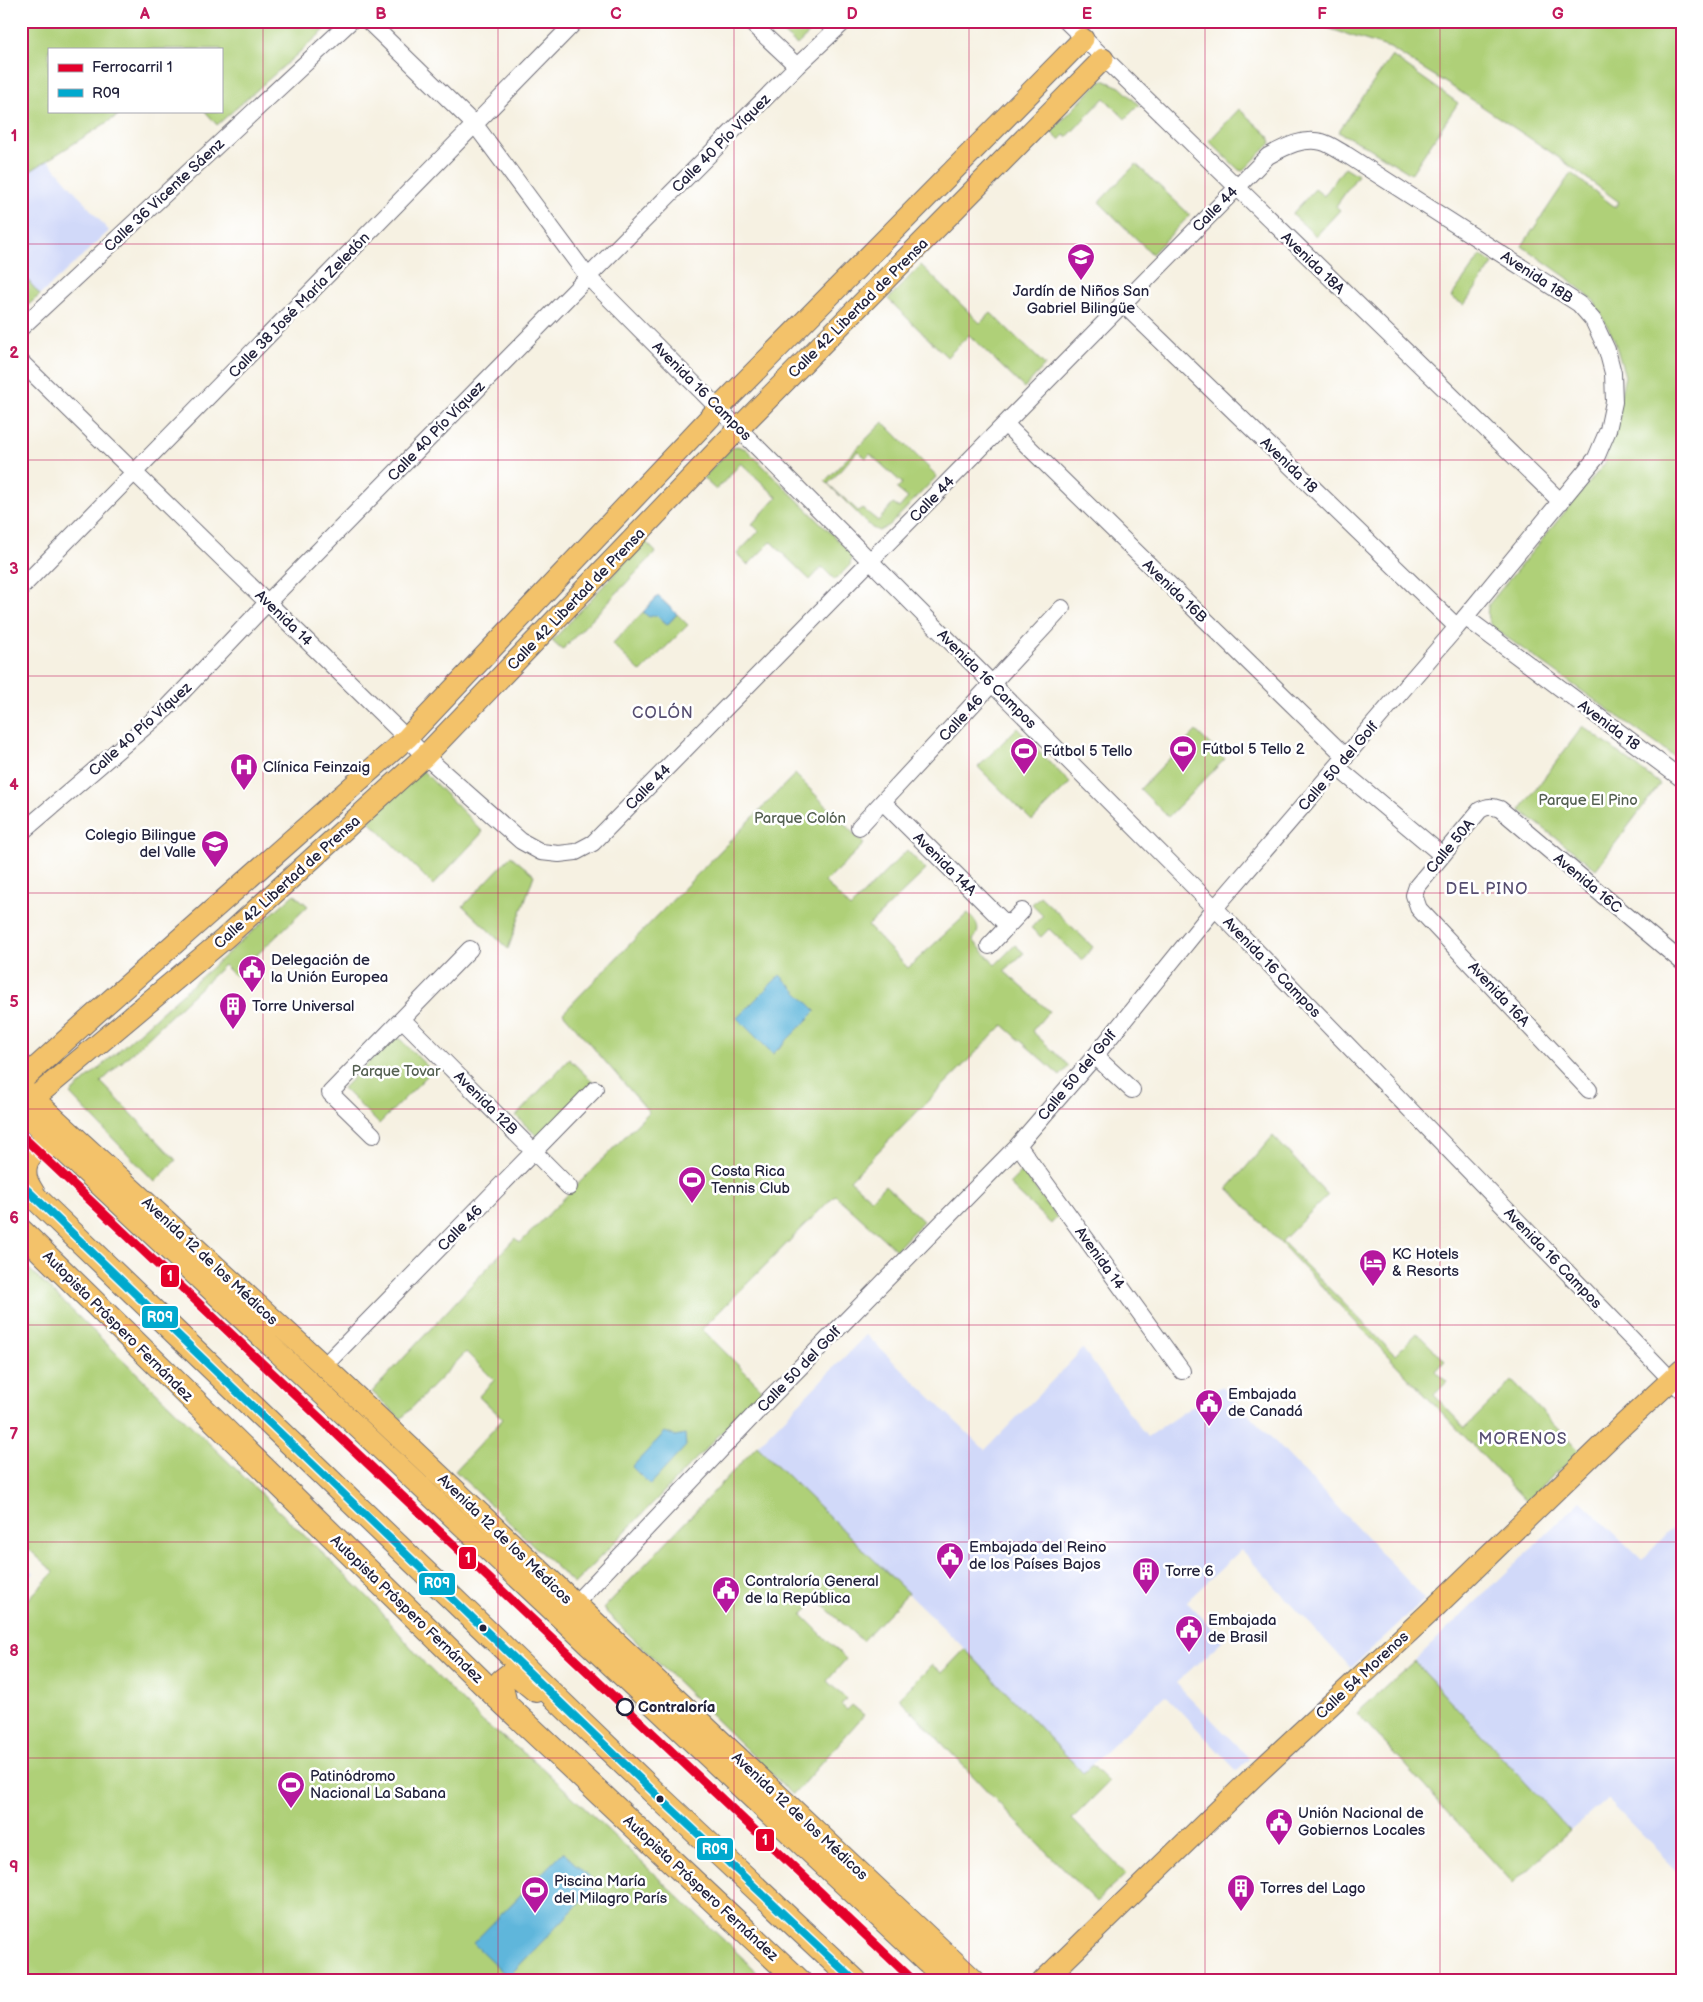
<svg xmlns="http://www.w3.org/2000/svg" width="1703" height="2002" viewBox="0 0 1703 2002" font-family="'Balsamiq Sans',sans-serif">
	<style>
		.built { fill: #d1d9f9 }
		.green { fill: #afd078; stroke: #68795a; fill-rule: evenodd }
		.water { fill: #5eb6db; stroke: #406c8b }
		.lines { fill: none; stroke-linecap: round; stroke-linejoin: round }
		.minor-casing { stroke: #6c6a75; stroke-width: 18 }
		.major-casing { stroke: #6c6a75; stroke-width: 23 }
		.highway-casing { stroke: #6c6a75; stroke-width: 26 }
		.minor { stroke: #fff; stroke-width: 16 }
		.major { stroke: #f3c26a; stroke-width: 21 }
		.highway { stroke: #f3c26a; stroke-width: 24 }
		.bus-1-casing { stroke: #fff; stroke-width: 11 }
		.bus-1 { stroke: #00a9ce; stroke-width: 8 }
		.rail-1-casing { stroke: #fff; stroke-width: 12 }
		.rail-1 { stroke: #e4002b; stroke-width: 9 }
		.grid { fill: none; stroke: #c2185b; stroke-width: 1; stroke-opacity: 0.55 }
		.bus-dot { fill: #22223b; stroke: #fff; stroke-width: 2 }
		.stop-dot { fill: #fff; stroke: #22223b; stroke-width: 2.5 }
		.labels { text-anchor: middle; stroke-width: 5; stroke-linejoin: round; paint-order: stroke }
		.street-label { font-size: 15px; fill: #22223b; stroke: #fff }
		.poi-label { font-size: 15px; fill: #22223b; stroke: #fff; text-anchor: start }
		.park-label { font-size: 15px; fill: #535f50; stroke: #fff }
		.stop-label { font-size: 15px; font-weight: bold; fill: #22223b; stroke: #fff; text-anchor: start }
		.neighbourhood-label { font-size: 16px; letter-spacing: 1px; fill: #564e71; stroke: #fff }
		.line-badge { stroke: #fff; stroke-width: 2 }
		.badge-label { font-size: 14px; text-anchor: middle; font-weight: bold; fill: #fff }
		.neatline { fill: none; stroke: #c2185b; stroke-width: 2 }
		.grid-label { font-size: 16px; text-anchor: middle; font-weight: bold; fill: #c2185b }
	</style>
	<rect width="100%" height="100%" fill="#fff"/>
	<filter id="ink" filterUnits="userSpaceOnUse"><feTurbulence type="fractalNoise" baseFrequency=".02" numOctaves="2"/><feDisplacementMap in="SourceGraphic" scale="10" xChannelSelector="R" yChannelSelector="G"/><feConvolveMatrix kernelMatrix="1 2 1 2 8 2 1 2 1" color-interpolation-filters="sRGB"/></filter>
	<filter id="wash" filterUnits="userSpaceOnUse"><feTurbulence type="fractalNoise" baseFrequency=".0096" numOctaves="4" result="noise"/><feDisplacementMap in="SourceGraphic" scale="20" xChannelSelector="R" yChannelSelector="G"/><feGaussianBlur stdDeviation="1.12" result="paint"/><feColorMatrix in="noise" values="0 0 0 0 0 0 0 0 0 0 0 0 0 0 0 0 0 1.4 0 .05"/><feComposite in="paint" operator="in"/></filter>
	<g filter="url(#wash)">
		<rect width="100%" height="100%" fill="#f6f1e2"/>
		<!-- built -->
		<path class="built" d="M 48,160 L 109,231 L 40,295 L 21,272 L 21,177 Z
			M 866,1335 L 985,1450 L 1083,1349 L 1147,1437 L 1222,1386 L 1425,1599 L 1351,1668 L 1241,1550 L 1187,1601 L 1223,1640 L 1176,1683 L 1250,1759 L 1237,1771 L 1165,1695 L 1083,1773 L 965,1649 L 757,1446 Z
			M 1581,1501 L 1642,1560 L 1673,1527 L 1670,1524 L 1682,1512 L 1682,1876 L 1607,1799 L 1570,1831 L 1414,1661 Z
			M 21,1561 L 34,1573 L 21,1587 Z"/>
		<!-- green -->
		<path class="green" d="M 21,21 L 335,21 L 217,125 L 205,111 L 221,111 L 221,49 L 49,49 L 49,111 L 125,111 L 21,177 Z
			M 769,21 L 822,21 L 797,45 Z
			M 1248,21 L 1682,21 L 1682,762 L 1492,627 C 1487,619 1486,614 1489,604 L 1605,463 L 1625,376 L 1614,339 L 1594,301 L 1566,277 L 1522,246 L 1571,173 L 1615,207 L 1619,202 L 1555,155 L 1462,93 L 1390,48 L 1318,25 L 1251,26 Z
			M 1392,56 L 1458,103 L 1411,174 L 1366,146 L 1338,132 Z
			M 1103,80 L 1120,87 L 1139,105 L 1125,119 L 1104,98 L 1067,137 L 1064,135 L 1059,140 L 1051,132 L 1098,83 Z
			M 1239,109 L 1269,136 L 1271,143 L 1243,171 L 1239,170 L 1209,141 Z
			M 1136,164 L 1190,215 L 1152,254 L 1099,202 Z
			M 1345,167 L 1358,175 L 1336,206 L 1340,210 L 1316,236 L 1292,214 L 1315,189 L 1324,196 Z
			M 1481,255 L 1493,264 L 1464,305 L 1451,297 Z
			M 921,265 L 980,323 L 991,313 L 1045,365 L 1024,388 L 969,335 L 947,357 L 888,299 Z
			M 21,272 L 40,295 L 21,311 Z
			M 883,422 L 937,476 L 890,525 L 879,531 L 872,528 L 825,481 ZM 858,451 L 866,458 L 870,454 L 902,483 L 897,489 L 908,498 L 899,508 L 893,504 L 878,521 L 862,508 L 858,511 L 828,484 Z
			M 737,446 L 746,449 L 850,552 L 852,556 L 850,565 L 835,580 L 822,567 L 810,580 L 771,542 L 748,565 L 737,554 L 759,531 L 752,524 L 777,497 L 741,463 L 716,490 L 703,478 L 731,448 Z
			M 645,541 L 656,552 L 562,650 L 552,641 Z
			M 644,611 L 644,613 L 656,615 L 667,625 L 677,614 L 688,625 L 641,672 L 612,644 Z
			M 1583,726 L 1660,784 L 1596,869 L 1520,810 Z
			M 1017,728 L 1070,783 L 1032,821 L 978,767 Z
			M 1196,731 L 1225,759 L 1168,817 L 1140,789 Z
			M 421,769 L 483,832 L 433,885 L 369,821 Z
			M 795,774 L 864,844 L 825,882 L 850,908 L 907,850 L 926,870 L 868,926 L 908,968 L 968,913 C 977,922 982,929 973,940 L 995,965 L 1015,945 L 1024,953 L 1004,971 L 1049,1011 L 1032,1031 L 1069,1066 L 1060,1076 L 1003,1025 L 850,1180 L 871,1199 L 885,1185 L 923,1221 L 896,1250 L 835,1195 L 702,1329 L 763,1390 L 574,1584 L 455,1471 L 503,1419 L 479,1396 L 494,1380 L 466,1352 L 401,1419 L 372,1392 L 515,1238 L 520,1243 L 649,1112 L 563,1013 Z
			M 511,856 L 534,875 L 508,949 L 463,906 Z
			M 294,894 L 308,906 L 235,976 L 224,965 L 101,1082 L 176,1160 L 155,1182 L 70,1094 Z
			M 1040,896 L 1093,947 L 1082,960 L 1049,929 L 1041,937 L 1031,928 L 1043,915 L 1032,904 Z
			M 396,1035 L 432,1071 L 379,1124 L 343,1088 Z
			M 569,1059 L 593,1082 L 539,1138 L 516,1116 Z
			M 1273,1136 L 1328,1195 L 1282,1241 L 1395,1355 L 1417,1333 L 1445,1361 L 1436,1371 L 1447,1382 L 1434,1395 L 1465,1428 L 1512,1381 L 1580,1451 L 1526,1501 L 1228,1188 Z
			M 1022,1171 L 1057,1217 L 1051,1224 L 1009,1184 Z
			M 21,1261 L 372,1601 L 425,1664 L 484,1723 L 537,1763 L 767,1981 L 21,1981 L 21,1607 L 54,1572 L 21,1542 Z
			M 757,1446 L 908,1593 L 862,1641 L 817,1600 L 802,1615 L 846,1659 L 827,1681 L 846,1699 L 841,1705 L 847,1710 L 852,1705 L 864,1715 L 793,1795 L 603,1609 Z
			M 965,1649 L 1083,1773 L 1092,1765 L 1109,1782 L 1072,1819 L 1126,1874 L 1096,1902 L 1013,1818 L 899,1698 L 932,1665 L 942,1673 Z
			M 1414,1661 L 1570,1831 L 1513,1883 L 1357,1713 Z"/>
		<!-- water -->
		<path class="water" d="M 658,596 L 677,614 L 667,625 L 656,615 L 649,617 L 644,613 L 644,611 Z
			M 780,975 L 816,1011 L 773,1054 L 737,1018 Z
			M 665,1432 L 675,1436 L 685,1434 L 686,1446 L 650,1485 L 632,1467 Z
			M 563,1852 L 597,1885 L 508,1977 L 473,1943 Z"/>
	</g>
	<g filter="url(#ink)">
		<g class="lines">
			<!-- minor casing -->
			<g class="minor-casing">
				<path id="minor" d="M 368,21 L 476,126 L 588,277 L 1215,908 L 1682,1391
					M 749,21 L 797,66
					M 1066,21 L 1561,502
					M 1122,303 L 1457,627
					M 21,328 L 351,21
					M 21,362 L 425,756 L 521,841 L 541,852 L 559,854 L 576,852 L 593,843 L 1268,156 C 1285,147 1303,137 1322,142 C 1330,144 1339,151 1347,155 L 1579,304 L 1593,320 L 1607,350 L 1613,373 L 1614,402 L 1608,430 L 1596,458 L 1457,627 L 1215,908 L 1095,1056 L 1018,1145 L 770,1398 L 568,1611
					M 1005,424 L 1346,757
					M 21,588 L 576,21
					M 1465,617 L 1682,779
					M 1337,767 L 1442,855
					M 883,802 L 1008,926
					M 859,827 L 1062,608
					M 21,833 L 166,709 L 267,603 L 588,277 L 797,66 L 845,21
					M 989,946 L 1022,911
					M 402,1019 L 569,1187
					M 1095,1056 L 1132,1090
					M 1589,1090 L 1419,909 L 1414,895 L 1417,886 L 1480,810 C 1488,806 1492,806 1500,809 L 1682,962
					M 373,1135 L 330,1093 L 470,949
					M 1018,1145 L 1182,1371
					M 324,1366 L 595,1089"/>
			</g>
			<!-- major casing -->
			<g class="major-casing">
				<path id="major" d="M 21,1081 L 96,1013 L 407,738 L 719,408 L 1083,39
					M 23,1089 L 324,1366 L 975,1981
					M 21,1109 L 224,939 L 425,756 L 739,428 L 1103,59
					M 21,1111 L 947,1981
					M 1043,1981 L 1253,1777 L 1427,1615 L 1624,1424 L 1682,1370"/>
			</g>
			<!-- highway casing -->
			<g class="highway-casing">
				<path id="highway" d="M 21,1184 L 662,1800 L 855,1981
					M 34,1196 C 31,1190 26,1184 25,1178 C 21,1156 37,1144 58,1145
					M 21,1231 L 493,1693 L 799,1981
					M 505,1704 L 501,1687 L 502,1681 L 511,1674 L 519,1676 L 536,1690"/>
			</g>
			<!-- minor -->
			<use href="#minor" class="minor"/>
			<!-- major -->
			<use href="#major" class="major"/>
			<!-- highway -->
			<use href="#highway" class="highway"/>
			<!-- bus-1 casing -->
			<g class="bus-1-casing">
				<path id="bus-1" d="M 21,1184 L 662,1800 L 855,1981"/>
			</g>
			<!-- bus-1 -->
			<use href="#bus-1" class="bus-1"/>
			<!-- rail-1 casing -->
			<g class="rail-1-casing">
				<path id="rail-1" d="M 21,1135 L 914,1981"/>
			</g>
			<!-- rail-1 -->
			<use href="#rail-1" class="rail-1"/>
		</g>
	</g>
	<!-- grid -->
	<path class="grid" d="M 263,21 L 263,1981M 498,21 L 498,1981M 734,21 L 734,1981M 969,21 L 969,1981M 1205,21 L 1205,1981M 1440,21 L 1440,1981M 21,244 L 1682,244M 21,460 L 1682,460M 21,676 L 1682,676M 21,893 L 1682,893M 21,1109 L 1682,1109M 21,1325 L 1682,1325M 21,1542 L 1682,1542M 21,1758 L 1682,1758"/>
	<!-- icons -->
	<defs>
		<g id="school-pin" transform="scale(1.4375)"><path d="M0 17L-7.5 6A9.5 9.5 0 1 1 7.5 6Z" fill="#b5179e" stroke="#fff"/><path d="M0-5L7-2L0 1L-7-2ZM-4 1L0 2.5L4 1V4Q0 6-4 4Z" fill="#fff"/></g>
		<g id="stadium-pin" transform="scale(1.4375)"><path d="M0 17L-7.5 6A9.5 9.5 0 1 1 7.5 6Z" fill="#b5179e" stroke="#fff"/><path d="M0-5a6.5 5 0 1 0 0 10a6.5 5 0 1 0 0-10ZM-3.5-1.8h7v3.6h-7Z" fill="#fff"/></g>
		<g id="hospital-pin" transform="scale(1.4375)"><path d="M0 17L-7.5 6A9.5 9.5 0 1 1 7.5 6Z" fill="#b5179e" stroke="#fff"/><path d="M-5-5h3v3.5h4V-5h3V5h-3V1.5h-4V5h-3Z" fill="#fff"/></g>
		<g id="civic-pin" transform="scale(1.4375)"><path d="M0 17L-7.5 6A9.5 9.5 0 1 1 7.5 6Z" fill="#b5179e" stroke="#fff"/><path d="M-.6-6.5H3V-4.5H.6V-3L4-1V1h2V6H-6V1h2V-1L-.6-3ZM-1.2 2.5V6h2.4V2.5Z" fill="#fff"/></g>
		<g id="building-pin" transform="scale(1.4375)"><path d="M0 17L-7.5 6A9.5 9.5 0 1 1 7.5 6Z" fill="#b5179e" stroke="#fff"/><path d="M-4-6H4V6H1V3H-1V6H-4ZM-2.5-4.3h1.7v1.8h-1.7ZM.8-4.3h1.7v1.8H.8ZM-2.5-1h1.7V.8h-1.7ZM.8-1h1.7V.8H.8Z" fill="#fff"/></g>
		<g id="hotel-pin" transform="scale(1.4375)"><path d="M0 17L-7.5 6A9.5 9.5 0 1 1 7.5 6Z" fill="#b5179e" stroke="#fff"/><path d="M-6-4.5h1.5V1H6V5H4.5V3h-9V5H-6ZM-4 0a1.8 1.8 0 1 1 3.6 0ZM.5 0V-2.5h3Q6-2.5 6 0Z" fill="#fff"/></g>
	</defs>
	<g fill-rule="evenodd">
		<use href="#school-pin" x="1081" y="257"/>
		<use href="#stadium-pin" x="1183" y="749"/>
		<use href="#stadium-pin" x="1024" y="751"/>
		<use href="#hospital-pin" x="244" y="767"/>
		<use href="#school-pin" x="215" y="844"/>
		<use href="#civic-pin" x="252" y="969"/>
		<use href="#building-pin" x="233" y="1006"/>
		<use href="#stadium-pin" x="692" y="1180"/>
		<use href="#hotel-pin" x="1373" y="1263"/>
		<use href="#civic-pin" x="1209" y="1403"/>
		<use href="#civic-pin" x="950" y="1556"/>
		<use href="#building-pin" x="1146" y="1571"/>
		<use href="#civic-pin" x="726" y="1590"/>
		<use href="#civic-pin" x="1189" y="1629"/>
		<use href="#stadium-pin" x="291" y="1785"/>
		<use href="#civic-pin" x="1279" y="1822"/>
		<use href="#building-pin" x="1241" y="1888"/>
		<use href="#stadium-pin" x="535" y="1890"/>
	</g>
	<!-- markers -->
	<g class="bus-dot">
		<circle cx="483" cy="1628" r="4.5"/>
		<circle cx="660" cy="1799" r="4.5"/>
	</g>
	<circle class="stop-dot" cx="625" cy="1707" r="8"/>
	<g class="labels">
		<!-- street labels -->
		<g class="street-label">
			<text transform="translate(721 143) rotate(-45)" y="5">Calle 40 Pío Víquez</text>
			<text transform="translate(164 195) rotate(-43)" y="5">Calle 36 Vicente Sáenz</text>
			<text transform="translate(1215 209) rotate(-45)" y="5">Calle 44</text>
			<text transform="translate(1313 263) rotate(44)" y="5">Avenida 18A</text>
			<text transform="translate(1537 277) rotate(33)" y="5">Avenida 18B</text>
			<text transform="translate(299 305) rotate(-46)" y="5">Calle 38 José María Zeledón</text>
			<text transform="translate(858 308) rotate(-45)" y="5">Calle 42 Libertad de Prensa</text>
			<text transform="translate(702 391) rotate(45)" y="5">Avenida 16 Campos</text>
			<text transform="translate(436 431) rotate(-46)" y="5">Calle 40 Pío Víquez</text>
			<text transform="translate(1289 465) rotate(44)" y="5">Avenida 18</text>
			<text transform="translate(932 499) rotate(-46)" y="5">Calle 44</text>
			<text transform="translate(1175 591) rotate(44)" y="5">Avenida 16B</text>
			<text transform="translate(576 599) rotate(-46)" y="5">Calle 42 Libertad de Prensa</text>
			<text transform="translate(284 618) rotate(44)" y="5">Avenida 14</text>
			<text transform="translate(987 679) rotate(45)" y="5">Avenida 16 Campos</text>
			<text transform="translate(961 718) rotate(-47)" y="5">Calle 46</text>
			<text transform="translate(1609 725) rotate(37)" y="5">Avenida 18</text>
			<text transform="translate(140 729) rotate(-42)" y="5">Calle 40 Pío Víquez</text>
			<text transform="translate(1338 766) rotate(-49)" y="5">Calle 50 del Golf</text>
			<text transform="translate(648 787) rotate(-45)" y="5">Calle 44</text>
			<text transform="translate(1450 846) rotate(-50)" y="5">Calle 50A</text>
			<text transform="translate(945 864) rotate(45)" y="5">Avenida 14A</text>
			<text transform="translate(287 882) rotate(-42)" y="5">Calle 42 Libertad de Prensa</text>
			<text transform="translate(1588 883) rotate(40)" y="5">Avenida 16C</text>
			<text transform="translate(1272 967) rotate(46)" y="5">Avenida 16 Campos</text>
			<text transform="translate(1499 994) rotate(47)" y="5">Avenida 16A</text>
			<text transform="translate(1077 1075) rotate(-50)" y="5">Calle 50 del Golf</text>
			<text transform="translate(486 1103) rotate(45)" y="5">Avenida 12B</text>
			<text transform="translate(460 1228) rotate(-46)" y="5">Calle 46</text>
			<text transform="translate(1100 1258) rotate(54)" y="5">Avenida 14</text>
			<text transform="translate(1553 1258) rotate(46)" y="5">Avenida 16 Campos</text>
			<text transform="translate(210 1261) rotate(43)" y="5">Avenida 12 de los Médicos</text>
			<text transform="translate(118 1326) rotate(45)" y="5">Autopista Próspero Fernández</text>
			<text transform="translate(799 1369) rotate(-46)" y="5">Calle 50 del Golf</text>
			<text transform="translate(505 1539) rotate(44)" y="5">Avenida 12 de los Médicos</text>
			<text transform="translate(407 1609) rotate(44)" y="5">Autopista Próspero Fernández</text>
			<text transform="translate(1362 1675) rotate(-43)" y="5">Calle 54 Morenos</text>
			<text transform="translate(800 1816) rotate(43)" y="5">Avenida 12 de los Médicos</text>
			<text transform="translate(701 1888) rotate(43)" y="5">Autopista Próspero Fernández</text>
		</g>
		<!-- poi labels -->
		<g class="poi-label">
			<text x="1081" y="296" text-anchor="middle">Jardín de Niños San<tspan x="1081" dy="17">Gabriel Bilingüe</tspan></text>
			<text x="1202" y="754">Fútbol 5 Tello 2</text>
			<text x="1043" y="756">Fútbol 5 Tello</text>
			<text x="263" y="772">Clínica Feinzaig</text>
			<text x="196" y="840" text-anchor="end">Colegio Bilingue<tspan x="196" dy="17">del Valle</tspan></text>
			<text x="271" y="965">Delegación de<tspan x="271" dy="17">la Unión Europea</tspan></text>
			<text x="252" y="1011">Torre Universal</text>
			<text x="711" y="1176">Costa Rica<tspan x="711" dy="17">Tennis Club</tspan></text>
			<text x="1392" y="1259">KC Hotels<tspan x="1392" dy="17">&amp; Resorts</tspan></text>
			<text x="1228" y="1399">Embajada<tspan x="1228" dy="17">de Canadá</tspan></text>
			<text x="969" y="1552">Embajada del Reino<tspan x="969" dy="17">de los Países Bajos</tspan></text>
			<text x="1165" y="1576">Torre 6</text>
			<text x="745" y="1586">Contraloría General<tspan x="745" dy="17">de la República</tspan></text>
			<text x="1208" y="1625">Embajada<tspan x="1208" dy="17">de Brasil</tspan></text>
			<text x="310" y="1781">Patinódromo<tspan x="310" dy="17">Nacional La Sabana</tspan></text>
			<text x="1298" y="1818">Unión Nacional de<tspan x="1298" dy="17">Gobiernos Locales</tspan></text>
			<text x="554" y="1886">Piscina María<tspan x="554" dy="17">del Milagro París</tspan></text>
			<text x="1260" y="1893">Torres del Lago</text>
		</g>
		<!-- park labels -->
		<g class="park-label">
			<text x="1588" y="805">Parque El Pino</text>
			<text x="800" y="823">Parque Colón</text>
			<text x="396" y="1076">Parque Tovar</text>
		</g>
		<!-- stop labels -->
		<g class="stop-label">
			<text x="638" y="1712">Contraloría</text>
		</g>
		<!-- neighbourhood labels -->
		<g class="neighbourhood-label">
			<text x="663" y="718">COLÓN</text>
			<text x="1487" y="894">DEL PINO</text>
			<text x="1523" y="1444">MORENOS</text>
		</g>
	</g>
	<g class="line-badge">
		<rect x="160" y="1264" width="20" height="24" rx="5" fill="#e4002b"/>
		<rect x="141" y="1305" width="38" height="24" rx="5" fill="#00a9ce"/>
		<rect x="458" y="1546" width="19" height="24" rx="5" fill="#e4002b"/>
		<rect x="418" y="1572" width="38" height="24" rx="5" fill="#00a9ce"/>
		<rect x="755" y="1828" width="20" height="24" rx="5" fill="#e4002b"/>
		<rect x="696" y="1837" width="38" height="24" rx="5" fill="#00a9ce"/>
	</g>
	<g class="badge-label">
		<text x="170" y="1281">1</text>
		<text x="160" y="1322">R09</text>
		<text x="468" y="1563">1</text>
		<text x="437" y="1588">R09</text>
		<text x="765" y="1845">1</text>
		<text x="715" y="1854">R09</text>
	</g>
	<!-- margin -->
	<rect width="1703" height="2002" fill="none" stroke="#fff" stroke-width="55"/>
	<!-- legend -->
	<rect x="48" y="48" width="175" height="65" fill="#ffffff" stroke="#a7a7b1"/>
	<rect x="58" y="64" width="25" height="8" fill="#e4002b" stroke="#a7a7b1"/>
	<text x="92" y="72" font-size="15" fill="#22223b">Ferrocarril 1</text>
	<rect x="58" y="89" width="25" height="8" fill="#00a9ce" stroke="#a7a7b1"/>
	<text x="92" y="98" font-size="15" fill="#22223b">R09</text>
	<rect x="28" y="28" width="1648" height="1946" class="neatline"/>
	<g class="grid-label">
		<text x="145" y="19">A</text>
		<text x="381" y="19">B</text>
		<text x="616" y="19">C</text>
		<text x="852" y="19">D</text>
		<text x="1087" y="19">E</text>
		<text x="1322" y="19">F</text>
		<text x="1558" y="19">G</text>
		<text x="14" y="141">1</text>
		<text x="14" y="358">2</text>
		<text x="14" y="574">3</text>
		<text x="14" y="790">4</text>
		<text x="14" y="1007">5</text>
		<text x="14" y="1223">6</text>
		<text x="14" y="1439">7</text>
		<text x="14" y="1656">8</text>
		<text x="14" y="1872">9</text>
	</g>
</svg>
